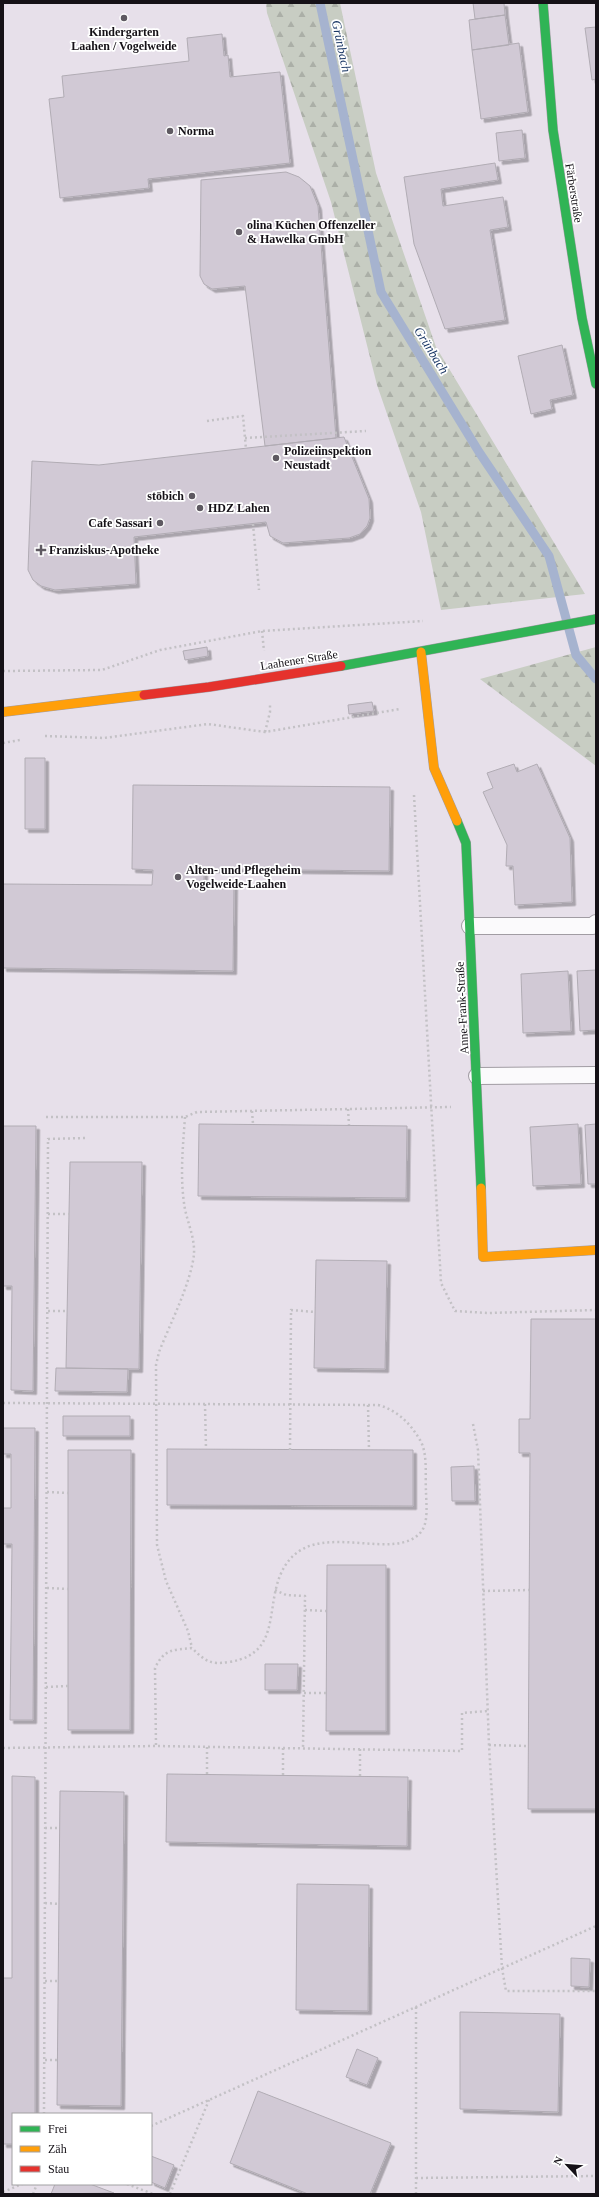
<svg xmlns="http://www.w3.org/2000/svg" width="599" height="2197" viewBox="0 0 599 2197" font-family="Georgia,serif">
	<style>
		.forest { fill: url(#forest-firs) }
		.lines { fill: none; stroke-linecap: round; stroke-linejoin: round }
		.stream { stroke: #a6b3cf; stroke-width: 9 }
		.building { fill: #d1c9d5; stroke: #b1acb4; filter: url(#shadow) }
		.lane-casing { stroke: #a19ca3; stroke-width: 18 }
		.fast-casing { stroke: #a19ca3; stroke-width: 10 }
		.slow-casing { stroke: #a19ca3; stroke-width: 10 }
		.jam-casing { stroke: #a19ca3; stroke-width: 10 }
		.path { stroke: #c3c1c5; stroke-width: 2.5; stroke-dasharray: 2 3; stroke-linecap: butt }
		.lane { stroke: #fbfafc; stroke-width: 16 }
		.fast { stroke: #30b455; stroke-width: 9 }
		.slow { stroke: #ff9f0a; stroke-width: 9 }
		.jam { stroke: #e5322d; stroke-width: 9 }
		.poi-dot { fill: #5e5961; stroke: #fff; stroke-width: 1.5 }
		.labels { text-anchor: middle; stroke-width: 3.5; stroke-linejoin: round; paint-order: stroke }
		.poi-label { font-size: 12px; font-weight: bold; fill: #151117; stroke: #fff; text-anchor: start }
		.street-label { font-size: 12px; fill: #151117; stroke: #fff }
		.water-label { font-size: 13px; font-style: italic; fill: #1b3866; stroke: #fff }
	</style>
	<defs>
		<pattern id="forest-firs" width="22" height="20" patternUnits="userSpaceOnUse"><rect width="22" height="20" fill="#c8cdc3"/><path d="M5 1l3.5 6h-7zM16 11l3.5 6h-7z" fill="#abafa7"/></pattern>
		<filter id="shadow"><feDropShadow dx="3.5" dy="3.5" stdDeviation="0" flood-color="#0004"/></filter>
	</defs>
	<rect width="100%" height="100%" fill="#e7e0ea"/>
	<!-- forest -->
	<path class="forest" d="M 266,3 L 340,3 L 376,173 L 436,347 L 585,594 L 441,610 L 421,512 L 377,385 L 331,202 L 267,13 Z
		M 596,647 L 596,766 L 480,679 Z"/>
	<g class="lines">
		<!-- stream -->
		<path class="stream" d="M 320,3 L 381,292 L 479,452 L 549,556 L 576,655 L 596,679"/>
	</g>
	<!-- building -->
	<path class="building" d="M 473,3 L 504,3 L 505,15 L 475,19 Z
		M 505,15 L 509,45 L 472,50 L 469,20 Z
		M 596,27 L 596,79 L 592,80 L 585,28 Z
		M 222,34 L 224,56 L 228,55 L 230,77 L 280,72 L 290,163 L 148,179 L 149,188 L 60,198 L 49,99 L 64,97 L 62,76 L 189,61 L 187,38 Z
		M 519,43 L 528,112 L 481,119 L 472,50 Z
		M 522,130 L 525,158 L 499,161 L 496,133 Z
		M 495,163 L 498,180 L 441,189 L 443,206 L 503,197 L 508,227 L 490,230 L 505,320 L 445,329 L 414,244 L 404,177 Z
		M 286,172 L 299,177 L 310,186 L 318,206 L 336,438 L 265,446 L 245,286 L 212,289 L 204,284 L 200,276 L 201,180 Z
		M 562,345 L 573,395 L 550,400 L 552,409 L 531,414 L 518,356 Z
		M 344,437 L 369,499 L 370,518 L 367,526 L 360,534 L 349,538 L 283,543 L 270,536 L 266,522 L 134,537 L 136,584 L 55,590 L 41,586 L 33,580 L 28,570 L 32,461 L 99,465 Z
		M 207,647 L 208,656 L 185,660 L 183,651 Z
		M 372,702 L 374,711 L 349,714 L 348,705 Z
		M 25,758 L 45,758 L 45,829 L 25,829 Z
		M 514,764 L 517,772 L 537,764 L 570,838 L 572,902 L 515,905 L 513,866 L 506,866 L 507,845 L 483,792 L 493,788 L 487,773 Z
		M 133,785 L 390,787 L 389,871 L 204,869 L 204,882 L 234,882 L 233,971 L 3,968 L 3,884 L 152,885 L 153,870 L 132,869 Z
		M 596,970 L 596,1030 L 580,1031 L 577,971 Z
		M 568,971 L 571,1031 L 523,1033 L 521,974 Z
		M 199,1124 L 407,1126 L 406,1198 L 198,1196 Z
		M 578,1124 L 581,1184 L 533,1186 L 530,1127 Z
		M 596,1124 L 596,1184 L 588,1184 L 585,1125 Z
		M 3,1126 L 36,1126 L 33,1391 L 11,1390 L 12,1286 L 3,1286 Z
		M 70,1162 L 142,1162 L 139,1369 L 66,1368 Z
		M 316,1260 L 387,1261 L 385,1369 L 314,1368 Z
		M 531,1319 L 596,1319 L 596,1809 L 528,1809 L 530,1453 L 519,1453 L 519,1419 L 530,1419 Z
		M 56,1368 L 128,1369 L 127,1392 L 55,1391 Z
		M 63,1416 L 130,1416 L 130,1436 L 63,1436 Z
		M 3,1428 L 35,1428 L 33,1720 L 10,1720 L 12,1544 L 3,1544 L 3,1508 L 11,1508 L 11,1454 L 3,1454 Z
		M 167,1449 L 413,1450 L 413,1506 L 167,1505 Z
		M 68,1450 L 131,1450 L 130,1730 L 68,1730 Z
		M 474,1466 L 475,1501 L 452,1501 L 451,1467 Z
		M 327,1565 L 386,1565 L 386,1731 L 326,1731 Z
		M 265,1664 L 298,1664 L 297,1690 L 265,1690 Z
		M 167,1774 L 408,1777 L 407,1846 L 166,1842 Z
		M 12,1776 L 35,1777 L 35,2114 L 13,2114 L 13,2144 L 3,2144 L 3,1978 L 12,1978 Z
		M 60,1791 L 124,1792 L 121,2106 L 57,2105 Z
		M 297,1884 L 369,1885 L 368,2011 L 296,2010 Z
		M 571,1958 L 590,1959 L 589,1987 L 571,1986 Z
		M 460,2012 L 560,2014 L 558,2112 L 460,2109 Z
		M 357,2049 L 378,2058 L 367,2085 L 346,2077 Z
		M 258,2091 L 391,2143 L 370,2194 L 308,2194 L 230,2163 Z
		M 151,2156 L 174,2165 L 165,2188 L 151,2182 Z
		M 55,2184 L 90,2184 L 114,2193 L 51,2194 Z"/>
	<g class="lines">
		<!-- lane casing -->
		<g class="lane-casing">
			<path id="lane" d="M 470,926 L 593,926 L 596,923
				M 477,1076 L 596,1075"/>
		</g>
		<!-- fast casing -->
		<g class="fast-casing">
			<path id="fast" d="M 543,3 L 553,130 L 582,318 L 596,384
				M 341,666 L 596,619
				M 457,821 L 466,843 L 481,1188"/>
		</g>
		<!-- slow casing -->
		<g class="slow-casing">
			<path id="slow" d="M 421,652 L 434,768 L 457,821
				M 3,712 L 144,695
				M 481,1188 L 483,1257 L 596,1250"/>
		</g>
		<!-- jam casing -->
		<g class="jam-casing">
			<path id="jam" d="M 144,695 L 209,687 L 341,666"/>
		</g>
		<!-- path -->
		<path class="path" d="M 207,421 L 243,416 L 246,449
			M 245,438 L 366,431
			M 253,524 L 259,590
			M 262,631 L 264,651
			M 3,671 L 102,670 L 160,650 L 262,631 L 423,621
			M 265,732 L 270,712 L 270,705
			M 45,736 L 104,738 L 208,724 L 265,732 L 400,709
			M 3,743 L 20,740
			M 414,795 L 441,1283 L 455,1311 L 488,1313 L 596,1310
			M 348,1109 L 349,1125
			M 252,1111 L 253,1124
			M 46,1117 L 185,1117 L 197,1112 L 451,1107
			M 185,1117 C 183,1146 180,1174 184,1203 C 186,1220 195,1236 194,1254 C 191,1283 170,1324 159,1352 L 156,1365 L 157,1545 L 166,1581 L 188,1631 L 192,1648
			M 48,1214 L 69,1214
			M 48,1311 L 67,1311
			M 3,1403 L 378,1405 C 397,1410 410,1423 420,1440 C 428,1453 425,1476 426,1491 C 426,1503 429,1522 421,1532 C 396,1562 325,1523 292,1557 C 258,1592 290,1653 229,1662 C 210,1665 205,1661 192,1648 C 173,1650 164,1649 155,1668 L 156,1746
			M 205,1404 L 206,1449
			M 368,1405 L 369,1450
			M 473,1424 L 478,1450 L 489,1745 L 502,1968 L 506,1991 L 596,1991
			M 290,1450 L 291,1310 L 315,1312
			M 47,1492 L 68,1493
			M 47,1588 L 68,1589
			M 275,1590 L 286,1595 L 305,1596 L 303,1748
			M 483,1591 L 529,1590
			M 305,1610 L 326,1611
			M 46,1687 L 68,1686
			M 304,1693 L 326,1693
			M 489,1745 L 528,1746
			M 3,1748 L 156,1746 L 462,1751 L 462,1713 L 488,1711
			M 283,1748 L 283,1775
			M 207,1774 L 207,1747
			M 360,1776 L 360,1749
			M 45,1828 L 60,1828
			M 45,1903 L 59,1904
			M 45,1981 L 58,1981
			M 416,2007 L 416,2194
			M 45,2060 L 57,2060
			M 44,2114 L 48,1139 L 87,1138
			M 151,2126 L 596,1926
			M 416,2178 L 596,2176
			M 127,2184 L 153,2194
			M 3,2192 L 22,2184
			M 33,2194 L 37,2184
			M 170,2194 L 209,2100"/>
		<!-- lane -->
		<use href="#lane" class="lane"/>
		<!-- fast -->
		<use href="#fast" class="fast"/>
		<!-- slow -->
		<use href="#slow" class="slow"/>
		<!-- jam -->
		<use href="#jam" class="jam"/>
	</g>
	<!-- markers -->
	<g class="poi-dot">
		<circle cx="124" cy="18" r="4"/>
		<circle cx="170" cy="131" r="4"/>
		<circle cx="239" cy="232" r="4"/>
		<circle cx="276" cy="458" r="4"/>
		<circle cx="192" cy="496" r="4"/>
		<circle cx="200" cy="508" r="4"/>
		<circle cx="160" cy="523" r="4"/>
		<path d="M39 544h4v4h4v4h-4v4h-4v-4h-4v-4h4z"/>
		<circle cx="178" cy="877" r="4"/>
	</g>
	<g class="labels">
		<!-- poi labels -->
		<g class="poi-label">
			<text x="124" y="36" text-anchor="middle">Kindergarten<tspan x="124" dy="14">Laahen / Vogelweide</tspan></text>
			<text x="178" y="135">Norma</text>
			<text x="247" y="229">olina Küchen Offenzeller<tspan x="247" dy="14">&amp; Hawelka GmbH</tspan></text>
			<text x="284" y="455">Polizeiinspektion<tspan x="284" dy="14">Neustadt</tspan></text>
			<text x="184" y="500" text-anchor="end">stöbich</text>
			<text x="208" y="512">HDZ Lahen</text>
			<text x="152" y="527" text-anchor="end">Cafe Sassari</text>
			<text x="49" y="554">Franziskus-Apotheke</text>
			<text x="186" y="874">Alten- und Pflegeheim<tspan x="186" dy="14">Vogelweide-Laahen</tspan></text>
		</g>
		<!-- street labels -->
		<g class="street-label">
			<text transform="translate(574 193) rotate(81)" y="4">Färberstraße</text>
			<text transform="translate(299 660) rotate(-9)" y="4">Laahener Straße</text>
			<text transform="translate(462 1008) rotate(-93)" y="4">Anne-Frank-Straße</text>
		</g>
		<!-- water labels -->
		<g class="water-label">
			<text transform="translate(342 46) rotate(78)" y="5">Grünbach</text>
			<text transform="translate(432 350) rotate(58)" y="5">Grünbach</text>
		</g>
	</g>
	<!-- border -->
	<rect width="599" height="2197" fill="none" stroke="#151117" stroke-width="8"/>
	<!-- legend -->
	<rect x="12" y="2113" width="140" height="72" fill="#ffffff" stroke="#a1a0a2"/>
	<rect x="20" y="2126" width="20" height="6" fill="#30b455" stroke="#a1a0a2"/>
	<text x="48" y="2133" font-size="12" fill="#151117">Frei</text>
	<rect x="20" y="2146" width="20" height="6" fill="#ff9f0a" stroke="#a1a0a2"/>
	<text x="48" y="2153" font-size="12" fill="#151117">Zäh</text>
	<rect x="20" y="2166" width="20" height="6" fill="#e5322d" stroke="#a1a0a2"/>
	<text x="48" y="2173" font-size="12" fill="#151117">Stau</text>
	<!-- north arrow -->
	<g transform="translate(567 2165) rotate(296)" stroke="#ffffff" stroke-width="3" paint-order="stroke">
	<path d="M0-3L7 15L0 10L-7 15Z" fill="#151117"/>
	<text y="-6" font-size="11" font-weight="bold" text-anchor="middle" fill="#151117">N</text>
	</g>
</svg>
